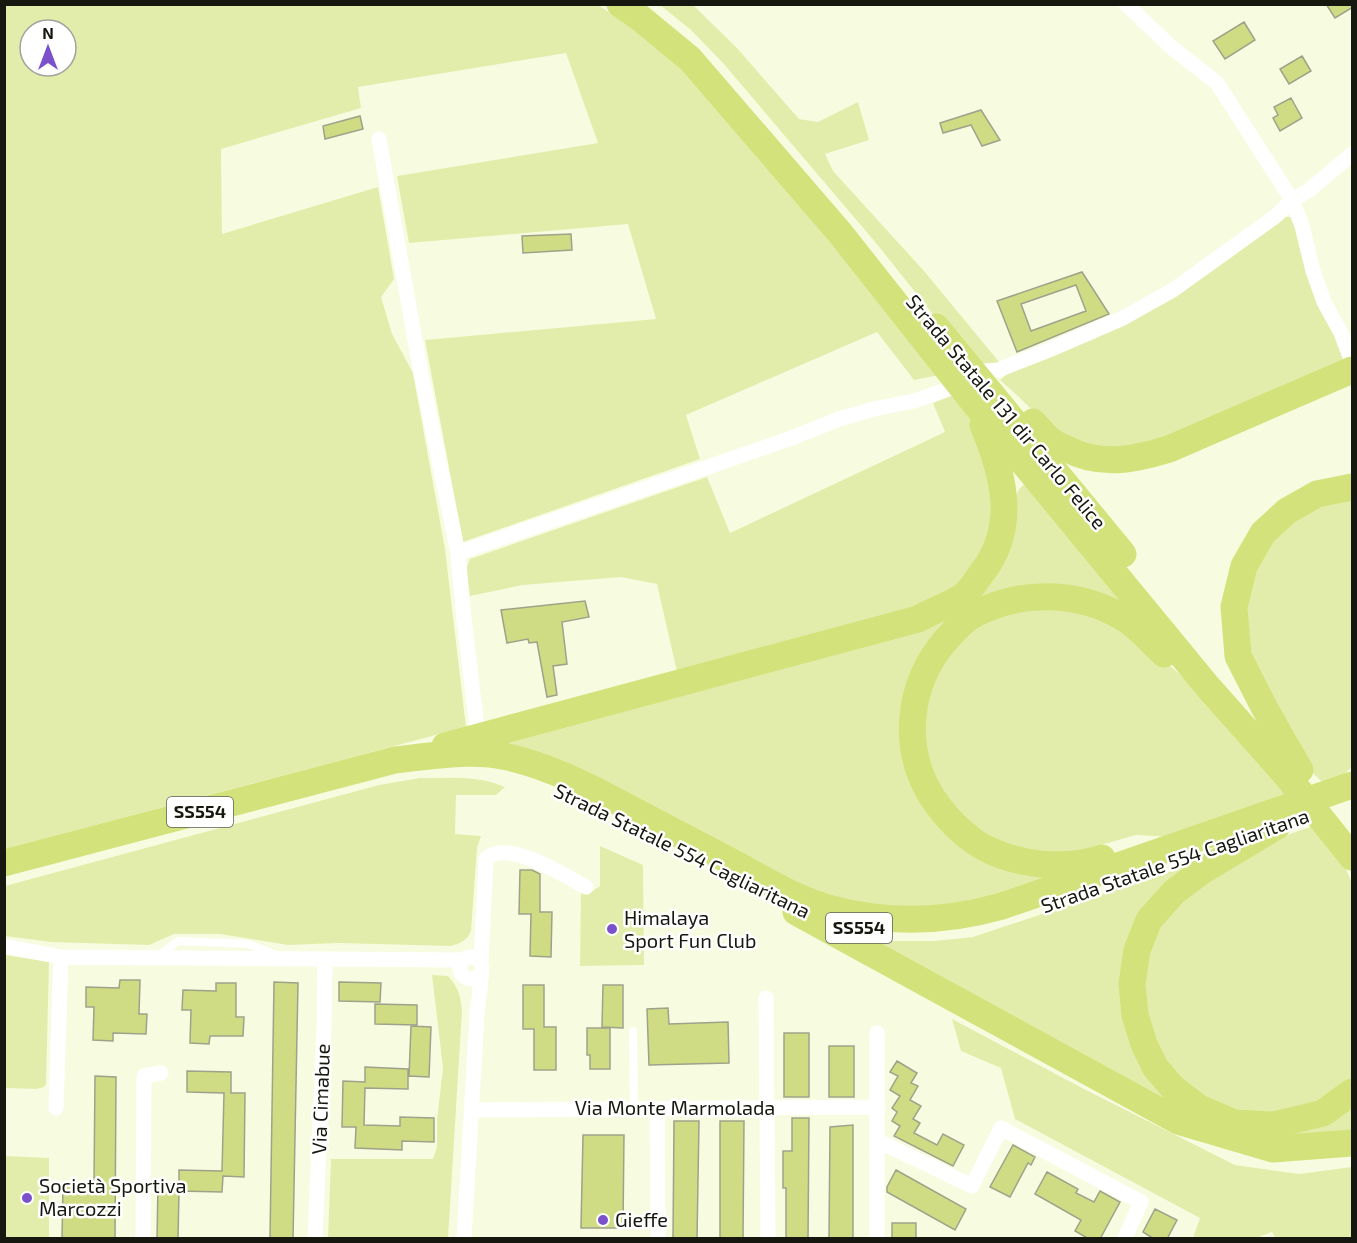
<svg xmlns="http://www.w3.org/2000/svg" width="1357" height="1243" viewBox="0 0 1357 1243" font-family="'Exo 2',sans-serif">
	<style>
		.green { fill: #e3edab; fill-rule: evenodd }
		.building { fill: #d0dc83; stroke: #9ea28a; stroke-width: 1.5; fill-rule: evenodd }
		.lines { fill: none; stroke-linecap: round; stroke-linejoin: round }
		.lane { stroke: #fff; stroke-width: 8 }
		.street { stroke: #fff; stroke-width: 15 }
		.highway { stroke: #d4e27c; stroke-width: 27 }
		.poi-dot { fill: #7a51ca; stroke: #fff; stroke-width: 2 }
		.labels { text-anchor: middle; stroke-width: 5; stroke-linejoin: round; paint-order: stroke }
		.shield { fill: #fff; stroke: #5c5d57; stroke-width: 1.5 }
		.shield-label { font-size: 18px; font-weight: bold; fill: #16180f }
		.street-label { font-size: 20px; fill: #16180f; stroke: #fff }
		.poi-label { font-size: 20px; fill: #16180f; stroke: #fff; text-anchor: start }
	</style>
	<rect width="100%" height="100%" fill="#f7fce1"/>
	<!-- green -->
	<path class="green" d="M 5,5 L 598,5 L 653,41 L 714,100 L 939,375 L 914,380 L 877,332 L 686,415 L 700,459 L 463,542 L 425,340 L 656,319 L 628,224 L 409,243 L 397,176 L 598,143 L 566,53 L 358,87 L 361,108 L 221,149 L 222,234 L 378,187 L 394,279 L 381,297 L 392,334 L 413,373 L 445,549 L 466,727 L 5,849 ZM 30,30 L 66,30 L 66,66 L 30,66 Z
		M 660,5 L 693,5 L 737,48 L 799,119 L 818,122 L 858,102 L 869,140 L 825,154 L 833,171 L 924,271 L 1000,363 L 980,368 L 947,332 L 876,243 L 723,63 L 691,30 Z
		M 1286,217 L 1292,217 L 1346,358 L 1163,443 L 1102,450 L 1051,429 L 1018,396 L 1000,380 L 1010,372 L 1129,320 L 1276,221 Z
		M 956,394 L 980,437 L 999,481 L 987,561 L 942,602 L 677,672 L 657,584 L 621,577 L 523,585 L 470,596 L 466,569 L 470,559 L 707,477 L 730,533 L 945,432 L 933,403 Z
		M 1027,482 L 1146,616 L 1022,586 L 909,686 L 932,808 L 1065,872 L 1013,891 L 960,905 L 894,908 L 839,900 L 794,885 L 495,739 L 731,683 L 935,622 L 1016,497 L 1019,489 Z
		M 1352,494 L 1352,767 L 1341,777 L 1323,783 L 1311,771 L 1306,754 L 1296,735 L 1257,671 L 1245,635 L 1249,590 L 1263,554 L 1282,528 L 1302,513 Z
		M 1042,599 L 1132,633 L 1190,683 L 1291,794 L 1173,837 L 1136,835 L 1069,854 L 1012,850 L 963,818 L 933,779 L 922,736 L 927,697 L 936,671 L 979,622 Z
		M 420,778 C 448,778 479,775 505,787 L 496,795 L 456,795 L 455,834 L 481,836 L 477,848 L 471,931 L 468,937 L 460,943 L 451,946 L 338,943 L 288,945 L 220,934 L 174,934 L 149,945 L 51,942 L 5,936 L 5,886 L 379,785 Z
		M 1316,825 L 1336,847 L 1352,883 L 1352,1078 L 1324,1098 L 1294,1112 L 1238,1112 L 1209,1102 L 1161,1061 L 1140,991 L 1143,962 L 1169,909 L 1229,865 L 1287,835 Z
		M 600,846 L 643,865 L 644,965 L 580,966 L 581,893 L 590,893 L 600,886 Z
		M 1196,863 L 1123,967 L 1184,1110 L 865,941 L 935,941 L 973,937 Z
		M 5,955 L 49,962 L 46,1084 L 44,1087 L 36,1089 L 5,1088 Z
		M 432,975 L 448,976 C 458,987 461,996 462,1011 L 448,1238 L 328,1238 L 331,1159 L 433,1159 L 437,1147 L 437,1120 L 443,1068 Z
		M 952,1019 L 1086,1090 L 1235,1165 L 1299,1174 L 1352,1167 L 1352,1238 L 1275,1238 L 1272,1232 L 1256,1238 L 1193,1238 L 1200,1218 L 1015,1119 L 1001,1068 L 961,1051 Z
		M 1352,1107 L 1352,1132 L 1283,1139 L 1255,1135 Z
		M 5,1156 L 49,1158 L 49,1238 L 5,1238 Z"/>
	<!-- building -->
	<path class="building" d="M 1326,4 L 1353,4 L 1353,7 L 1335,18 Z
		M 1244,22 L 1255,40 L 1225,59 L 1213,41 Z
		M 1302,56 L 1311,71 L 1289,84 L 1280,69 Z
		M 1291,98 L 1302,118 L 1280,131 L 1273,118 L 1278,115 L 1274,107 Z
		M 981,110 L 1000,140 L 982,146 L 971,125 L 943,133 L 940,123 Z
		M 360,116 L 363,129 L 325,139 L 323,126 Z
		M 571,234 L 572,250 L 523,253 L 522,236 Z
		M 1082,272 L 1109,314 L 1017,352 L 997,301 ZM 1076,285 L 1086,311 L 1031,331 L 1021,304 Z
		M 585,601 L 589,617 L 562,622 L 567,664 L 553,666 L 557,695 L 547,697 L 537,642 L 529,643 L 528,639 L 507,643 L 501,610 Z
		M 520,870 L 532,870 L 540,874 L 540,912 L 552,912 L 551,957 L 530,956 L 531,914 L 519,914 Z
		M 120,980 L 140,980 L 139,1014 L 147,1014 L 146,1034 L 113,1033 L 113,1041 L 93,1040 L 94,1007 L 86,1007 L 86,987 L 119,988 Z
		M 274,982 L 298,983 L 293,1239 L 270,1239 Z
		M 339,982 L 381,983 L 380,1002 L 339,1001 Z
		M 216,983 L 236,983 L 236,1017 L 244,1017 L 243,1036 L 210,1036 L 209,1044 L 190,1043 L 191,1010 L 182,1010 L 183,990 L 216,991 Z
		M 523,985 L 544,985 L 544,1027 L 556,1027 L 556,1070 L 534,1070 L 534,1029 L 523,1029 Z
		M 603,985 L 623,985 L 623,1028 L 602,1027 Z
		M 375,1004 L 417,1005 L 417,1025 L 375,1024 Z
		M 668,1008 L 669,1024 L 728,1022 L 729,1063 L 649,1065 L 647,1009 Z
		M 411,1026 L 431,1027 L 429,1077 L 409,1076 Z
		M 587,1028 L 610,1028 L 610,1069 L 590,1069 L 590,1055 L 587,1055 Z
		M 784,1033 L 809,1033 L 809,1097 L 784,1097 Z
		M 829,1046 L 854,1046 L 854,1097 L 829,1097 Z
		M 897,1061 L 917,1073 L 911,1083 L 918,1086 L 910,1100 L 921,1106 L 913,1119 L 920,1123 L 914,1133 L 937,1145 L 943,1134 L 964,1145 L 953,1166 L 894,1136 L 900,1126 L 892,1121 L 897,1112 L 892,1108 L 900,1096 L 890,1090 L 898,1076 L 890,1072 Z
		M 365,1067 L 408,1069 L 408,1089 L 365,1088 L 364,1125 L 400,1126 L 400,1117 L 434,1118 L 434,1142 L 402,1141 L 402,1150 L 355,1148 L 356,1127 L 342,1127 L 343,1081 L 365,1082 Z
		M 187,1071 L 231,1072 L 231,1093 L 245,1093 L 244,1177 L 223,1176 L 222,1192 L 179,1191 L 178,1239 L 157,1239 L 158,1184 L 179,1185 L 179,1170 L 222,1171 L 224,1093 L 187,1092 Z
		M 95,1076 L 116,1077 L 115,1239 L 62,1239 L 63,1184 L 94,1184 Z
		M 792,1118 L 809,1118 L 808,1239 L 786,1239 L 786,1188 L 783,1188 L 783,1151 L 792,1151 Z
		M 674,1121 L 699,1121 L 697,1239 L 673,1239 Z
		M 720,1121 L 744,1121 L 743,1239 L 720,1239 Z
		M 853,1125 L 853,1239 L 829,1239 L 830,1127 Z
		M 583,1135 L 624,1135 L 623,1228 L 581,1228 Z
		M 1013,1145 L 1035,1157 L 1031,1165 L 1028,1163 L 1010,1197 L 990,1187 Z
		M 896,1170 L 966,1209 L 955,1230 L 887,1192 L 887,1187 Z
		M 1047,1172 L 1078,1189 L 1076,1193 L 1094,1202 L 1100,1191 L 1120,1202 L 1100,1239 L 1089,1239 L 1075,1231 L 1081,1220 L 1035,1194 Z
		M 1155,1209 L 1177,1220 L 1167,1239 L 1154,1239 L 1143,1232 Z
		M 892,1223 L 916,1223 L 916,1239 L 892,1239 Z"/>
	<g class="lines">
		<!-- lane -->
		<path class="lane" d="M 160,955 L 178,941 L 248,944 L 276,955
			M 633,1031 L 634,1109"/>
		<!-- street -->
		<path class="street" d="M 379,139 L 420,368 L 458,553 L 464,619 L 478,736
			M 1352,154 L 1308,191 L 1292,200 L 1302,226 L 1313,271 L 1324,302 L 1341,333 L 1352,362
			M 984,371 L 998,370 L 1049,350 L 1123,318 L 1173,290 L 1276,216 L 1292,200 L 1217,83 L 1171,47 L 1126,4
			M 458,553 L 789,439 L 839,419 L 874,409 L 914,401 L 954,387
			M 4,946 L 61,957 L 463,960
			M460 968a11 11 0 1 1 22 0a11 11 0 1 1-22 0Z
			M 481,963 L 486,859 C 506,838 565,876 586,887
			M 766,998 L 768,1238
			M 877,1033 L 877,1238
			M 56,1108 L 61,957
			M 657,1109 L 658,1238
			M 473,1110 L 877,1107
			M 878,1141 L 972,1186 L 1001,1128 L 1141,1202 L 1125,1238
			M 143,1238 L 144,1076 L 161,1073
			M 315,1238 L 324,1029 L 325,959
			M 464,1238 L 477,1014 L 482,970"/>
		<!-- highway -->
		<path class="highway" d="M 620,4 L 639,17 L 690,59 L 840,233 L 975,404 L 1208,687 L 1287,776 L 1352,857
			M 936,327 L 1123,554
			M 1033,422 C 1038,427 1043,434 1049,439 C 1053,443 1060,446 1065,448 C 1100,467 1133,460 1169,449 L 1352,370
			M 445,746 L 918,619 C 932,611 950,605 963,596 C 970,591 976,581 981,574 C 1018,528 1004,475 983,425
			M 1300,770 L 1264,707 L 1238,656 L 1234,607 L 1244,566 L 1263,533 L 1287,511 L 1317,494 L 1352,487
			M 1277,826 L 1202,871 L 1174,892 L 1149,920 L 1137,950 L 1132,984 L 1135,1015 L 1144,1044 L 1155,1067 L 1173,1088 L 1199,1108 L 1234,1123 L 1274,1125 L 1323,1113 L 1352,1092
			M 1102,858 C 1064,870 1019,866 983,847 C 961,834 946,818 932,797 C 901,748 908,684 945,641 C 954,631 963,620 975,614 C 1023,589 1081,591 1127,620 C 1140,629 1152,643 1164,654
			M 4,863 L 395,760 C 432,756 471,749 508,757 C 551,767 590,787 629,808 C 666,828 704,847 741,867 C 770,883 799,900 832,909 C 888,924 946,922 1002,906 L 1352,785
			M 796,912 L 1178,1121 L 1273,1149 L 1352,1143"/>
	</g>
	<!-- markers -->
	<g class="poi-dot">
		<circle cx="612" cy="929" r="6"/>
		<circle cx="27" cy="1198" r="6"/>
		<circle cx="603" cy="1220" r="6"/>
	</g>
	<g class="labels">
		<!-- shield labels -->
		<g class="shield">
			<rect x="167" y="797" width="66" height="30" rx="4.5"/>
			<rect x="826" y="913" width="66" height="30" rx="4.5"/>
		</g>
		<g class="shield-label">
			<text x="200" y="818">SS554</text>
			<text x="859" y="934">SS554</text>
		</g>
		<!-- street labels -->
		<g class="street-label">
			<text transform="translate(1006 412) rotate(50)" y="7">Strada Statale 131 dir Carlo Felice</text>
			<text transform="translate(682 851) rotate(26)" y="7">Strada Statale 554 Cagliaritana</text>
			<text transform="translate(1175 861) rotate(-19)" y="7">Strada Statale 554 Cagliaritana</text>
			<text transform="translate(321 1099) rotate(-88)" y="7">Via Cimabue</text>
			<text x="675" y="1115">Via Monte Marmolada</text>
		</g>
		<!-- poi labels -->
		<g class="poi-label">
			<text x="624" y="925">Himalaya<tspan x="624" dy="23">Sport Fun Club</tspan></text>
			<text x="39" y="1193">Società Sportiva<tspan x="39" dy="23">Marcozzi</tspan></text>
			<text x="615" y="1227">Gieffe</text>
		</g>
	</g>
	<!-- border -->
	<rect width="1357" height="1243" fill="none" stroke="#16180f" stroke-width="12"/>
	<!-- north arrow -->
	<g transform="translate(48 48)"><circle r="28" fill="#ffffff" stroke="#a2a39f" stroke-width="1.5"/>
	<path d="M0-4.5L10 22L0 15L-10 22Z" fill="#7a51ca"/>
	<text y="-9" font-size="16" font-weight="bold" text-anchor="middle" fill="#16180f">N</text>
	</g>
</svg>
